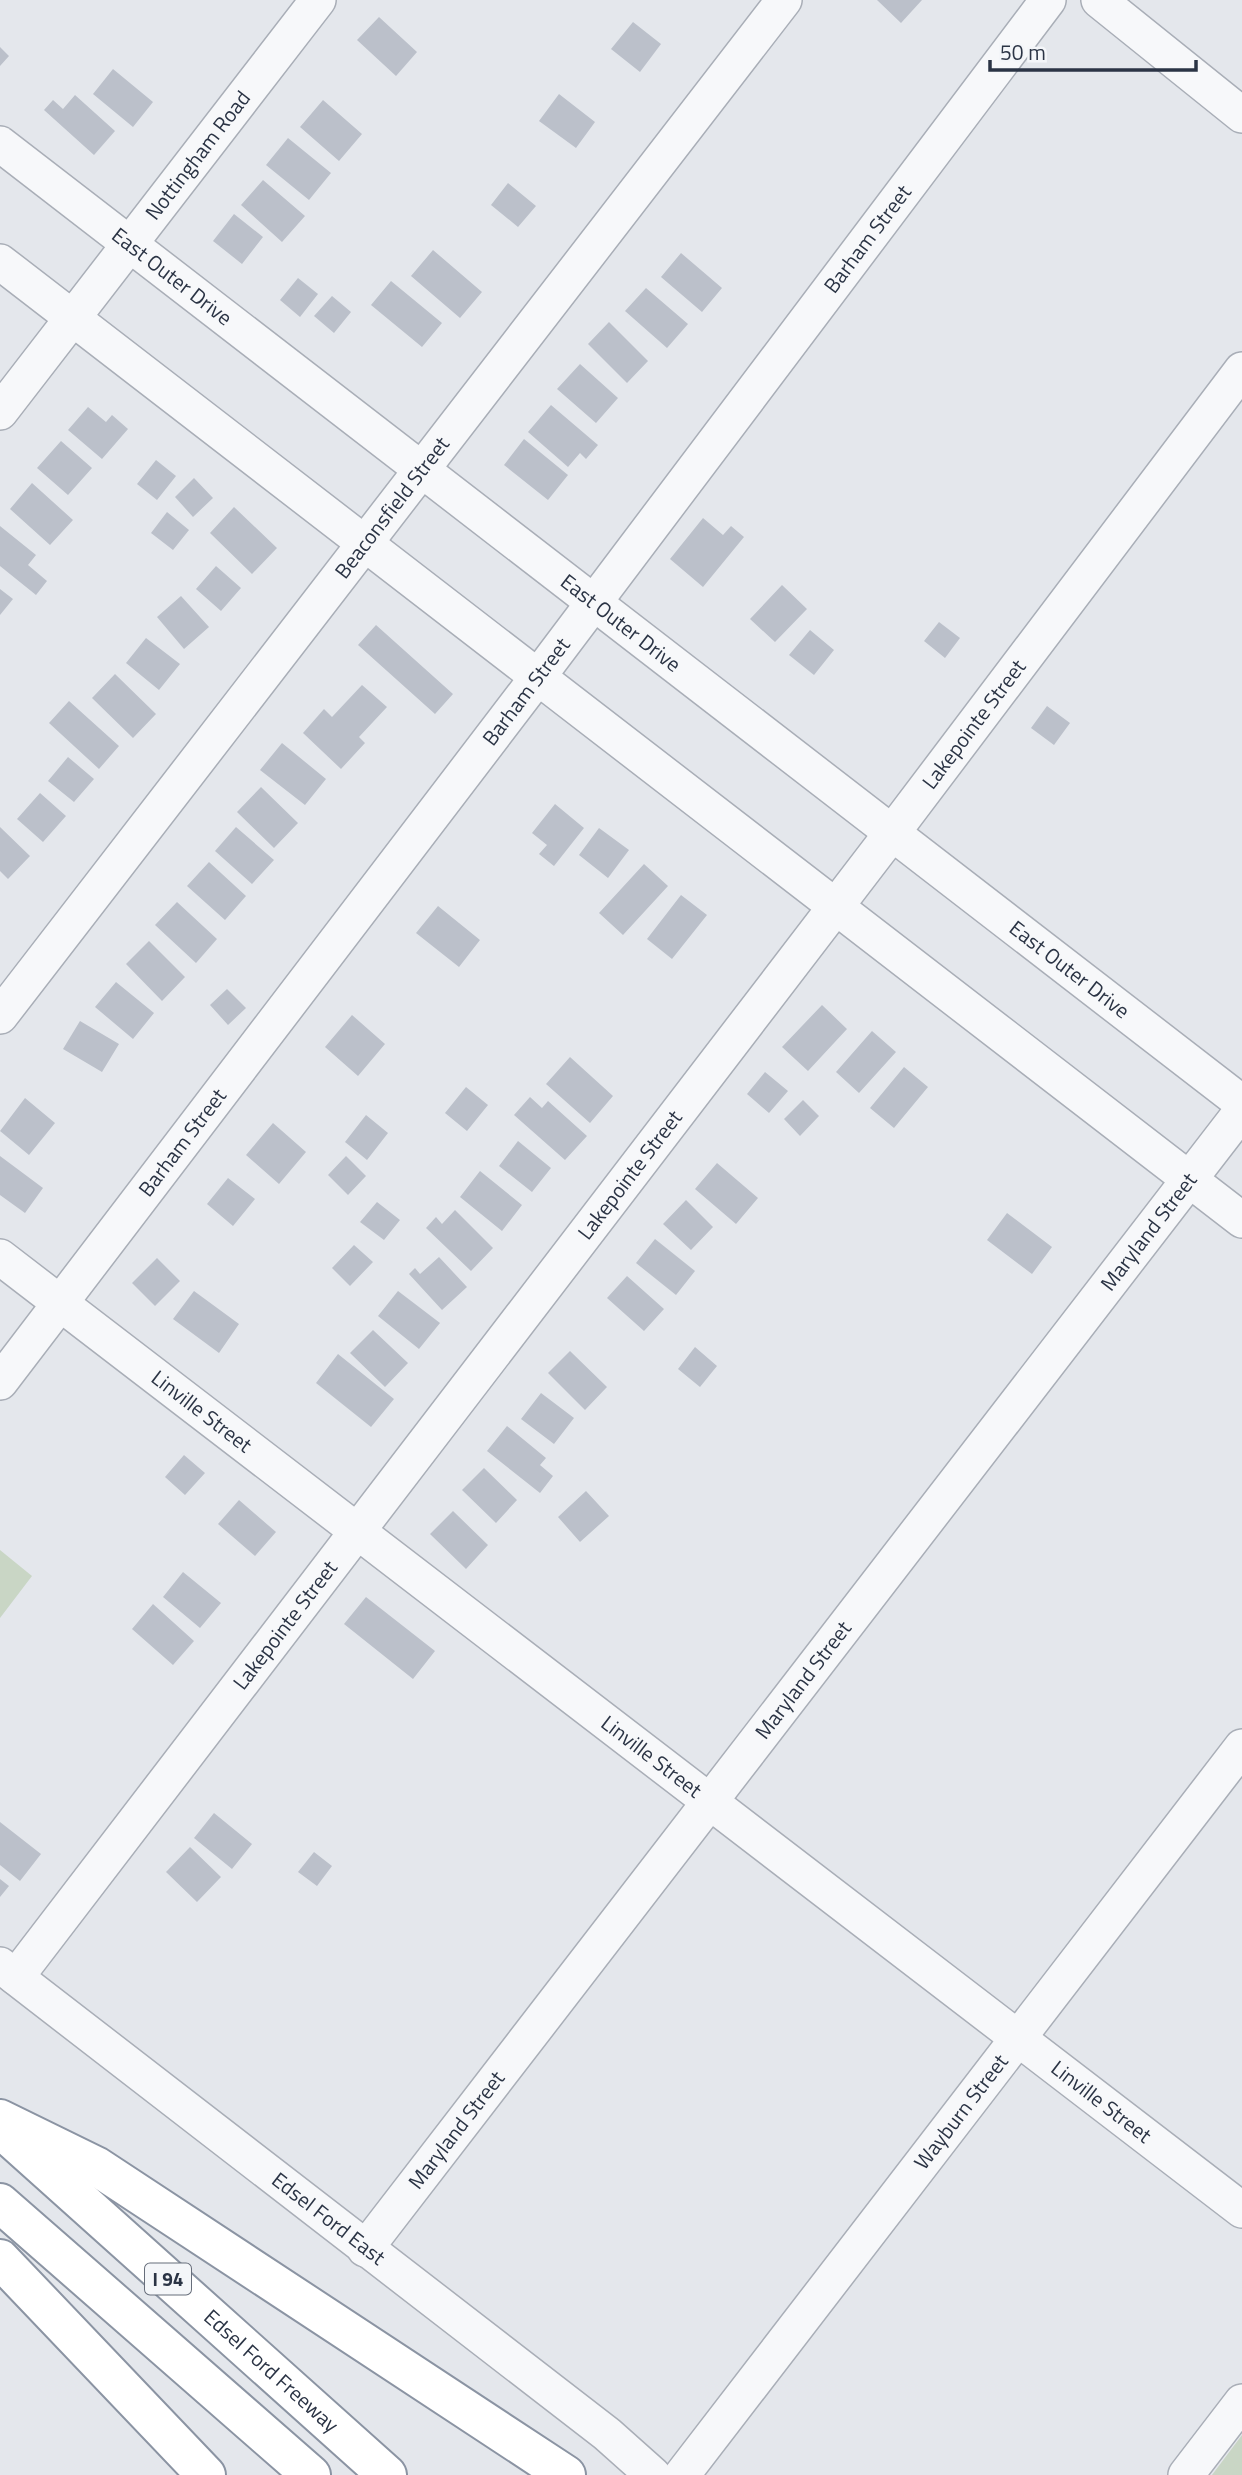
<svg xmlns="http://www.w3.org/2000/svg" width="1242" height="2475" viewBox="0 0 1242 2475" font-family="'Titillium Web',sans-serif">
	<style>
		.green { fill: #c9d6c5 }
		.building { fill: #bbc0ca }
		.lines { fill: none; stroke-linecap: round; stroke-linejoin: round }
		.minor-casing { stroke: #a9aeb7; stroke-width: 38 }
		.highway-casing { stroke: #8b94a3; stroke-width: 42 }
		.minor { stroke: #f7f8fa; stroke-width: 35 }
		.highway { stroke: #fff; stroke-width: 38 }
		.labels { text-anchor: middle; stroke-width: 5; stroke-linejoin: round; paint-order: stroke }
		.shield { fill: #f4f6f9; stroke: #676e7b; stroke-width: 2 }
		.shield-label { font-size: 19px; font-weight: bold; fill: #2b3445 }
		.street-label { font-size: 21px; fill: #2b3445; stroke: #f4f6f9 }
	</style>
	<rect width="100%" height="100%" fill="#e4e7ec"/>
	<!-- green -->
	<path class="green" d="M 0,1550 L 32,1576 L 0,1618 Z
		M 1242,2435 L 1242,2475 L 1212,2475 Z"/>
	<!-- building -->
	<path class="building" d="M 877,0 L 922,0 L 901,23 Z
		M 379,17 L 417,52 L 396,76 L 357,40 Z
		M 633,22 L 661,44 L 640,72 L 611,49 Z
		M 0,47 L 9,56 L 0,66 Z
		M 113,69 L 153,102 L 133,127 L 93,94 Z
		M 559,94 L 595,122 L 576,148 L 539,121 Z
		M 75,95 L 115,131 L 94,155 L 44,110 L 53,100 L 63,109 Z
		M 323,100 L 362,134 L 339,161 L 300,127 Z
		M 288,138 L 331,173 L 309,200 L 266,165 Z
		M 263,180 L 305,216 L 282,242 L 241,205 Z
		M 508,183 L 536,206 L 518,227 L 491,205 Z
		M 234,214 L 263,237 L 242,264 L 213,241 Z
		M 433,250 L 482,292 L 460,318 L 411,276 Z
		M 681,253 L 722,288 L 702,312 L 661,277 Z
		M 298,278 L 318,294 L 300,317 L 280,300 Z
		M 391,281 L 442,323 L 422,347 L 371,305 Z
		M 646,288 L 688,324 L 667,348 L 625,311 Z
		M 332,296 L 351,312 L 334,333 L 314,316 Z
		M 609,322 L 648,361 L 627,383 L 588,344 Z
		M 580,364 L 618,398 L 596,423 L 557,389 Z
		M 551,405 L 598,445 L 586,459 L 580,453 L 568,467 L 528,432 Z
		M 88,407 L 106,422 L 112,415 L 128,429 L 102,459 L 68,430 Z
		M 524,439 L 568,475 L 548,500 L 504,465 Z
		M 61,441 L 92,468 L 68,495 L 37,468 Z
		M 156,460 L 176,476 L 157,500 L 137,484 Z
		M 194,478 L 213,498 L 193,517 L 175,497 Z
		M 32,483 L 73,520 L 50,545 L 10,509 Z
		M 234,507 L 277,548 L 252,574 L 210,533 Z
		M 167,512 L 189,530 L 173,550 L 151,533 Z
		M 703,518 L 723,535 L 731,526 L 744,537 L 703,587 L 670,559 Z
		M 0,526 L 36,555 L 28,565 L 47,581 L 36,595 L 0,566 Z
		M 216,566 L 241,588 L 221,611 L 196,589 Z
		M 782,585 L 807,609 L 775,642 L 750,619 Z
		M 0,589 L 13,599 L 0,615 Z
		M 181,596 L 209,627 L 184,649 L 157,617 Z
		M 939,622 L 960,638 L 945,658 L 924,641 Z
		M 376,625 L 453,694 L 435,714 L 358,645 Z
		M 810,630 L 834,650 L 814,675 L 789,655 Z
		M 146,638 L 180,664 L 159,690 L 126,663 Z
		M 115,674 L 156,714 L 133,738 L 92,698 Z
		M 362,685 L 387,707 L 359,737 L 365,743 L 341,769 L 303,733 L 324,709 L 332,717 Z
		M 69,701 L 119,746 L 99,769 L 49,723 Z
		M 1047,706 L 1070,723 L 1054,745 L 1031,728 Z
		M 282,743 L 326,779 L 305,805 L 260,770 Z
		M 68,757 L 94,779 L 74,802 L 48,781 Z
		M 261,787 L 298,823 L 274,848 L 237,812 Z
		M 40,793 L 66,816 L 43,842 L 17,819 Z
		M 555,804 L 584,828 L 554,866 L 539,854 L 547,845 L 532,833 Z
		M 0,827 L 30,856 L 8,879 L 0,871 Z
		M 236,827 L 274,860 L 252,884 L 215,851 Z
		M 599,828 L 629,850 L 608,878 L 579,855 Z
		M 209,862 L 246,896 L 225,920 L 187,886 Z
		M 644,864 L 668,886 L 623,935 L 599,913 Z
		M 681,895 L 707,915 L 672,959 L 647,939 Z
		M 177,902 L 217,939 L 196,963 L 155,925 Z
		M 438,906 L 480,940 L 459,967 L 416,933 Z
		M 149,941 L 185,977 L 162,1001 L 126,964 Z
		M 116,982 L 154,1013 L 133,1039 L 95,1007 Z
		M 227,989 L 246,1008 L 228,1025 L 210,1005 Z
		M 822,1005 L 847,1029 L 808,1071 L 782,1047 Z
		M 352,1015 L 385,1044 L 358,1076 L 325,1047 Z
		M 80,1021 L 119,1044 L 102,1072 L 63,1049 Z
		M 872,1031 L 896,1052 L 859,1093 L 836,1072 Z
		M 570,1057 L 613,1096 L 590,1123 L 546,1084 Z
		M 904,1067 L 928,1087 L 894,1128 L 870,1108 Z
		M 765,1072 L 788,1091 L 769,1113 L 747,1094 Z
		M 466,1087 L 488,1105 L 467,1131 L 445,1113 Z
		M 530,1097 L 542,1108 L 548,1101 L 587,1136 L 565,1160 L 514,1115 Z
		M 25,1098 L 55,1123 L 29,1155 L 0,1131 Z
		M 803,1100 L 819,1116 L 800,1136 L 784,1119 Z
		M 366,1115 L 388,1133 L 367,1160 L 345,1142 Z
		M 273,1123 L 306,1152 L 279,1184 L 246,1155 Z
		M 518,1141 L 551,1168 L 532,1192 L 499,1166 Z
		M 0,1156 L 43,1188 L 25,1213 L 0,1195 Z
		M 346,1156 L 366,1176 L 348,1195 L 328,1175 Z
		M 717,1163 L 758,1198 L 736,1224 L 695,1189 Z
		M 480,1171 L 522,1205 L 502,1231 L 460,1197 Z
		M 228,1178 L 255,1199 L 233,1226 L 207,1204 Z
		M 686,1200 L 713,1227 L 691,1250 L 663,1224 Z
		M 377,1202 L 400,1220 L 384,1240 L 360,1222 Z
		M 455,1210 L 493,1248 L 471,1271 L 426,1228 L 436,1217 L 442,1224 Z
		M 1007,1213 L 1052,1247 L 1032,1274 L 987,1240 Z
		M 655,1239 L 695,1271 L 676,1295 L 636,1263 Z
		M 354,1245 L 373,1262 L 350,1286 L 332,1268 Z
		M 439,1257 L 467,1287 L 442,1310 L 409,1274 L 415,1268 L 420,1274 Z
		M 157,1258 L 180,1281 L 155,1306 L 132,1283 Z
		M 627,1276 L 664,1309 L 644,1331 L 607,1298 Z
		M 194,1291 L 239,1324 L 219,1353 L 173,1319 Z
		M 398,1291 L 440,1323 L 419,1349 L 378,1316 Z
		M 373,1330 L 408,1363 L 385,1387 L 350,1353 Z
		M 695,1347 L 717,1366 L 700,1387 L 678,1369 Z
		M 570,1351 L 607,1387 L 585,1410 L 548,1373 Z
		M 338,1354 L 394,1399 L 371,1427 L 316,1383 Z
		M 541,1393 L 574,1418 L 554,1444 L 521,1419 Z
		M 507,1426 L 546,1458 L 540,1465 L 553,1476 L 540,1493 L 487,1451 Z
		M 184,1455 L 205,1473 L 185,1495 L 165,1477 Z
		M 484,1468 L 517,1500 L 496,1523 L 462,1490 Z
		M 586,1491 L 609,1516 L 580,1542 L 558,1517 Z
		M 239,1500 L 276,1532 L 255,1556 L 218,1524 Z
		M 453,1511 L 488,1545 L 466,1569 L 430,1534 Z
		M 183,1572 L 221,1603 L 200,1628 L 163,1597 Z
		M 366,1597 L 435,1651 L 413,1679 L 344,1624 Z
		M 153,1604 L 194,1641 L 173,1665 L 132,1629 Z
		M 214,1813 L 252,1844 L 232,1869 L 194,1838 Z
		M 0,1822 L 41,1854 L 20,1881 L 0,1865 Z
		M 190,1847 L 221,1877 L 197,1902 L 166,1872 Z
		M 314,1852 L 332,1866 L 317,1886 L 298,1872 Z
		M 0,1879 L 9,1886 L 0,1897 Z"/>
	<g class="lines">
		<!-- minor casing -->
		<g class="minor-casing">
			<g id="minor">
				<path d="M 1099,0 L 1242,115"/>
				<path id="s1" d="M 0,144 L 1242,1103"/>
				<path d="M 0,262 L 1242,1220"/>
				<path id="s2" d="M 0,412 L 318,0"/>
				<path id="s3" d="M 0,1016 L 784,0"/>
				<path id="s4" d="M 0,1257 L 1242,2210"/>
				<path id="s5" d="M 0,1382 L 537,678 L 1048,0"/>
				<path id="s6" d="M 0,1965 L 607,2434 L 653,2475"/>
				<path id="s7" d="M 16,1977 L 892,833 L 1242,370"/>
				<path id="s8" d="M 365,2249 L 1242,1111"/>
				<path id="s9" d="M 682,2475 L 1242,1747"/>
				<path d="M 1186,2475 L 1242,2402"/>
			</g>
		</g>
		<!-- highway casing -->
		<g class="highway-casing">
			<g id="highway">
				<path d="M 0,2119 L 96,2166 L 566,2475"/>
				<path id="s10" d="M 12,2139 L 387,2475"/>
				<path d="M 0,2203 L 311,2475"/>
				<path d="M 0,2259 L 206,2475"/>
			</g>
		</g>
		<!-- minor -->
		<use href="#minor" class="minor"/>
		<!-- highway -->
		<use href="#highway" class="highway"/>
	</g>
	<g class="labels">
		<!-- shield labels -->
		<rect class="shield" x="145" y="2263.5" width="46" height="31" rx="5"/>
		<g class="shield-label">
			<text x="168" y="2286">I 94</text>
		</g>
		<!-- street labels -->
		<g class="street-label">
			<text dy="7" stroke="none"><textPath href="#s2" startOffset="324">Nottingham Road</textPath></text>
			<text dy="7" stroke="none"><textPath href="#s5" startOffset="1435">Barham Street</textPath></text>
			<text dy="7" stroke="none"><textPath href="#s1" startOffset="217">East Outer Drive</textPath></text>
			<text dy="7" stroke="none"><textPath href="#s3" startOffset="642">Beaconsfield Street</textPath></text>
			<text dy="7" stroke="none"><textPath href="#s1" startOffset="784">East Outer Drive</textPath></text>
			<text dy="7" stroke="none"><textPath href="#s5" startOffset="868">Barham Street</textPath></text>
			<text dy="7" stroke="none"><textPath href="#s7" startOffset="1577">Lakepointe Street</textPath></text>
			<text dy="7" stroke="none"><textPath href="#s1" startOffset="1351">East Outer Drive</textPath></text>
			<text dy="7" stroke="none"><textPath href="#s5" startOffset="301">Barham Street</textPath></text>
			<text dy="7" stroke="none"><textPath href="#s7" startOffset="1010">Lakepointe Street</textPath></text>
			<text dy="7" stroke="none"><textPath href="#s8" startOffset="1284">Maryland Street</textPath></text>
			<text dy="7" stroke="none"><textPath href="#s4" startOffset="254">Linville Street</textPath></text>
			<text dy="7" stroke="none"><textPath href="#s7" startOffset="443">Lakepointe Street</textPath></text>
			<text dy="7" stroke="none"><textPath href="#s8" startOffset="718">Maryland Street</textPath></text>
			<text dy="7" stroke="none"><textPath href="#s4" startOffset="821">Linville Street</textPath></text>
			<text dy="7" stroke="none"><textPath href="#s4" startOffset="1388">Linville Street</textPath></text>
			<text dy="7" stroke="none"><textPath href="#s9" startOffset="458">Wayburn Street</textPath></text>
			<text dy="7" stroke="none"><textPath href="#s8" startOffset="150">Maryland Street</textPath></text>
			<text dy="7" stroke="none"><textPath href="#s6" startOffset="415">Edsel Ford East</textPath></text>
			<text dy="7" stroke="none"><textPath href="#s10" startOffset="348">Edsel Ford Freeway</textPath></text>
		</g>
	</g>
	<!-- scale -->
	<path d="M990 60v10h206v-10" fill="none" stroke="#2b3445" stroke-width="3.5"/>
	<text x="1000" y="60" font-size="21" fill="#2b3445" stroke="#f4f6f9" stroke-width="5" paint-order="stroke">50 m</text>
</svg>
